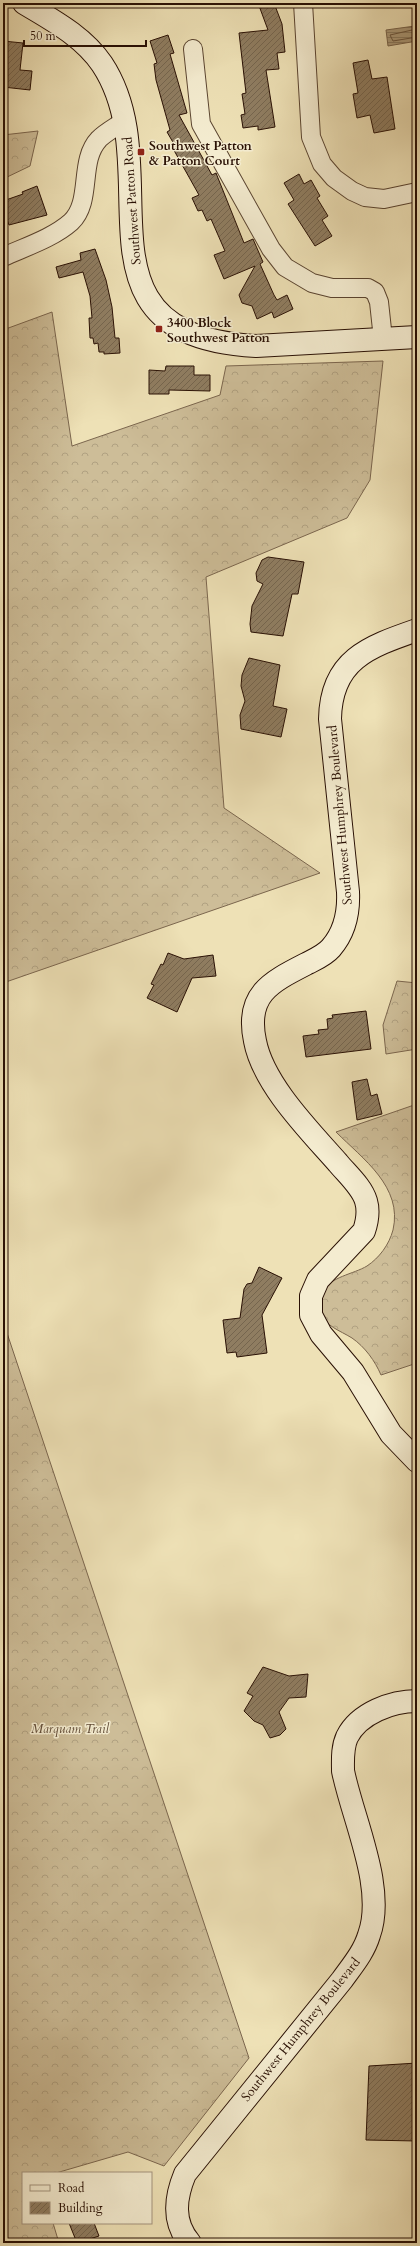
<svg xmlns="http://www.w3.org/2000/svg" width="420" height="2246" viewBox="0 0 420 2246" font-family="Cardo,serif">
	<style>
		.forest { fill: url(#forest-crowns); stroke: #7b664e }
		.water { fill: url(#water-rules); stroke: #77634a }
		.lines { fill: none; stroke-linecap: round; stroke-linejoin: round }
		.shore { stroke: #6a553e; stroke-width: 1 }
		.building { fill: url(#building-hatch); stroke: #291004 }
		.minor-casing { stroke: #5a4430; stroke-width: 20 }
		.secondary-casing { stroke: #291004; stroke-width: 24 }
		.minor { stroke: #f4ecd0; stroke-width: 18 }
		.secondary { stroke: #f4ecd0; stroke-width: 22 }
		.poi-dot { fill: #8f2418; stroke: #f4ecd0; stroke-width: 1.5 }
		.labels { text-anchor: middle; stroke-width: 3; stroke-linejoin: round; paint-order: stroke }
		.poi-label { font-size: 13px; font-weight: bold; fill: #291004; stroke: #f4ecd0; text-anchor: start }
		.street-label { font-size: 13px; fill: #291004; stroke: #f4ecd0 }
		.park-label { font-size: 13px; font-style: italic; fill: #624d38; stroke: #f4ecd0 }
	</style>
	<defs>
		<pattern id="forest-crowns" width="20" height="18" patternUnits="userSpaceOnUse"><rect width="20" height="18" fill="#cdbd98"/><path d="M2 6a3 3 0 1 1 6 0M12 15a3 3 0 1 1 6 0" fill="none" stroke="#b0a181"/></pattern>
		<pattern id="water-rules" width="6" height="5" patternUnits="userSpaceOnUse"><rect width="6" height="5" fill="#ab9a79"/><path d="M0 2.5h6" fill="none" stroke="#8b7c61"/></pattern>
		<pattern id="building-hatch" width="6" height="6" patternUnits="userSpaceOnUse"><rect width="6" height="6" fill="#8f7d61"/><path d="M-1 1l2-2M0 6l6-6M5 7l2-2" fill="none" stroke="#75654e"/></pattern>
	</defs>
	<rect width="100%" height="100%" fill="#eee1b6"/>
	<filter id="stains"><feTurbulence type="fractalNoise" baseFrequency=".005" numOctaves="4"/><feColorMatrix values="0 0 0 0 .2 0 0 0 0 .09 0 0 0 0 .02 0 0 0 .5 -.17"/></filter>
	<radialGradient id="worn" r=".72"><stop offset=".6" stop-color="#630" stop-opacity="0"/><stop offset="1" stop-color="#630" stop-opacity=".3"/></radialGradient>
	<!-- forest -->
	<path class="forest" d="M 38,131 L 30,166 L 3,179 L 3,135 Z
		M 52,312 L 72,446 L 220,395 L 226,366 L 383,361 L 370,480 L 347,518 L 206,577 L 224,808 L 320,873 L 3,983 L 3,330 Z
		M 397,981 L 417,983 L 417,1049 L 386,1054 L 383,1025 Z
		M 417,1104 L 417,1363 L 381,1375 C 375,1361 365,1347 352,1338 C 339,1330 327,1327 320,1313 C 321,1307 320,1298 323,1292 C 329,1277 354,1274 367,1266 C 379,1258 389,1245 393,1230 C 403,1187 363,1159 336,1132 Z
		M 3,1321 L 249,2058 L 164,2166 L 128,2152 L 56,2173 L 23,2173 L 23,2223 L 53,2223 L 59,2243 L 3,2243 Z"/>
	<!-- water -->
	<path class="water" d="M 415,26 L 417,41 L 388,46 L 386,30 Z"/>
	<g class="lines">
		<!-- shore -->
		<path class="shore" d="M 417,31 L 412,30 L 390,35 L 393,41 L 417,37"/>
	</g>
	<!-- building -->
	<path class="building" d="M 258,3 L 274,3 L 282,24 L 285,52 L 277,53 L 279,69 L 266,70 L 275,127 L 258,130 L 258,126 L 243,128 L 241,115 L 245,114 L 242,94 L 246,93 L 239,33 L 268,30 Z
		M 168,35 L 174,53 L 170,54 L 187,113 L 179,115 L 212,175 L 216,173 L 244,243 L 253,239 L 263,262 L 260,264 L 274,295 L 277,300 L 287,295 L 293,309 L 274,318 L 272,312 L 257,319 L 252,306 L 242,303 L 239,295 L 255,266 L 224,279 L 214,255 L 225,251 L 211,219 L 207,221 L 202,210 L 198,211 L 192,198 L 199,195 L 171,145 L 174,144 L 167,132 L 170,130 L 156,80 L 154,64 L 157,63 L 150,41 Z
		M 3,41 L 23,43 L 20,70 L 32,71 L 30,90 L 3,87 Z
		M 368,60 L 372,79 L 387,77 L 395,129 L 374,133 L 370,115 L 357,118 L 353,94 L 358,93 L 353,63 Z
		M 299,174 L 304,184 L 311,180 L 320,196 L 317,198 L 328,216 L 322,220 L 332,236 L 315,246 L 288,204 L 294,200 L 284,183 Z
		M 37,186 L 47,215 L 9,225 L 3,208 L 6,207 L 3,201 L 23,194 L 22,192 Z
		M 95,249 L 106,280 L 112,307 L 115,338 L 119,338 L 120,353 L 104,354 L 104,352 L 99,352 L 98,343 L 94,344 L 93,338 L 90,338 L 89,318 L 92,318 L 90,296 L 83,272 L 59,278 L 56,267 L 81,260 L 80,253 Z
		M 166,366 L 194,366 L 194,375 L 210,375 L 210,391 L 169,390 L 169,394 L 149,394 L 149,370 L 165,371 Z
		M 268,557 L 304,562 L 298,594 L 292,594 L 283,636 L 251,632 L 250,624 L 252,606 L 263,584 L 257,581 L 256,573 L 262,560 Z
		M 249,658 L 280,665 L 273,706 L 287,709 L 281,737 L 241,729 L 240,715 L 245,701 L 241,686 L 242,675 Z
		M 168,953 L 184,959 L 213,955 L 216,976 L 192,978 L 177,1012 L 147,998 L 154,985 L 151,984 L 161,964 L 163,965 Z
		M 366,1011 L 371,1049 L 306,1057 L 303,1036 L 319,1034 L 318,1030 L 328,1029 L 327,1019 L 333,1018 L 332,1015 Z
		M 367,1079 L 371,1096 L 377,1094 L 382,1114 L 357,1120 L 352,1082 Z
		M 259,1267 L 282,1278 L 262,1315 L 267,1353 L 237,1357 L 236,1352 L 227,1353 L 223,1320 L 240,1318 L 244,1289 L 247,1284 L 252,1283 Z
		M 263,1667 L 289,1676 L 308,1674 L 306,1697 L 289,1698 L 279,1712 L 286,1729 L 280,1735 L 270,1738 L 263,1725 L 254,1721 L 244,1711 L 253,1696 L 247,1693 Z
		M 417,2063 L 417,2141 L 366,2140 L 369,2066 Z
		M 69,2223 L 94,2223 L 99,2236 L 77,2243 Z"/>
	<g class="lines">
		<!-- minor casing -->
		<g class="minor-casing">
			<path id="minor" d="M 303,3 L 311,137 L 322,164 L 334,178 L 352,191 L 365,197 L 384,199 L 417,192
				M 193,49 L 201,124 L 271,249 L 285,267 L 312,283 L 332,288 L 368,288 L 375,292 L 379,302 L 383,339
				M 3,257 C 25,247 53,238 71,222 C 93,201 78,161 99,139 C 106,132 116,127 124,121"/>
		</g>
		<!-- secondary casing -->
		<g class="secondary-casing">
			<path id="secondary" d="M 24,3 C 52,20 83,36 102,64 C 173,171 60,336 256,346 L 417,337
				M 417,630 C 368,647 331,660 330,719 L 348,892 C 349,913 345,932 331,948 C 325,955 316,959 308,963 C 271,982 245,994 255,1041 C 263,1084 309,1130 338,1163 C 347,1174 362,1187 366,1201 C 369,1211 367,1222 364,1231 L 318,1280 L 311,1296 L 311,1315 L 321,1334 L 353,1372 L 391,1434 L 417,1461
				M 190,2243 C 172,2222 175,2198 185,2174 L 342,1980 C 352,1966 364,1952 369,1935 C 386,1888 353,1820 343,1771 C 343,1760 342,1748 347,1737 C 359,1713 392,1701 417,1701"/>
		</g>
		<!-- minor -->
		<use href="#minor" class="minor"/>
		<!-- secondary -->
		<use href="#secondary" class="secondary"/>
	</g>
	<!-- markers -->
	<g class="poi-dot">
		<rect x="137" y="148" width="8" height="8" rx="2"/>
		<rect x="155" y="325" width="8" height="8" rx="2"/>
	</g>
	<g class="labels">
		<!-- poi labels -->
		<g class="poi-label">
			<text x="149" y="150">Southwest Patton<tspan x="149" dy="15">&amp; Patton Court</tspan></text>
			<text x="167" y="327">3400 Block<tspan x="167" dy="15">Southwest Patton</tspan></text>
		</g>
		<!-- street labels -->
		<g class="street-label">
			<text transform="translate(131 201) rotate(-94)" y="5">Southwest Patton Road</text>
			<text transform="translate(339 815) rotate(-95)" y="5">Southwest Humphrey Boulevard</text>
			<text transform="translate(300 2029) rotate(-51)" y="5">Southwest Humphrey Boulevard</text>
		</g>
		<!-- park labels -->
		<g class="park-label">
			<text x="70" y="1733">Marquam Trail</text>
		</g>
	</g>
	<!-- margin -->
	<rect width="420" height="2246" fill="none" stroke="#eee1b6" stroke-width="16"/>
	<rect x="4" y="4" width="412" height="2238" fill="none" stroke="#291004" stroke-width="2"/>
	<rect x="8" y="8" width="404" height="2230" fill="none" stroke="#291004"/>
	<!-- legend -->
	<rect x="22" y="2172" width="130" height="52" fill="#f4ecd0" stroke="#a3947e"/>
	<rect x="30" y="2185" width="20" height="6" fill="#f4ecd0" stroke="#a3947e"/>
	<text x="58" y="2192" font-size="12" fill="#291004">Road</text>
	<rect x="30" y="2202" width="20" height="12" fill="url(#building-hatch)" stroke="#a3947e"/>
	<text x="58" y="2212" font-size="12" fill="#291004">Building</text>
	<!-- scale -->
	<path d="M24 40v6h122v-6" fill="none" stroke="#291004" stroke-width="2"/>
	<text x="30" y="40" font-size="12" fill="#291004" stroke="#f4ecd0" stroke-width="3" paint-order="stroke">50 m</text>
	<rect width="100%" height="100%" filter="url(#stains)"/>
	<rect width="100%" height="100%" fill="url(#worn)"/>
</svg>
